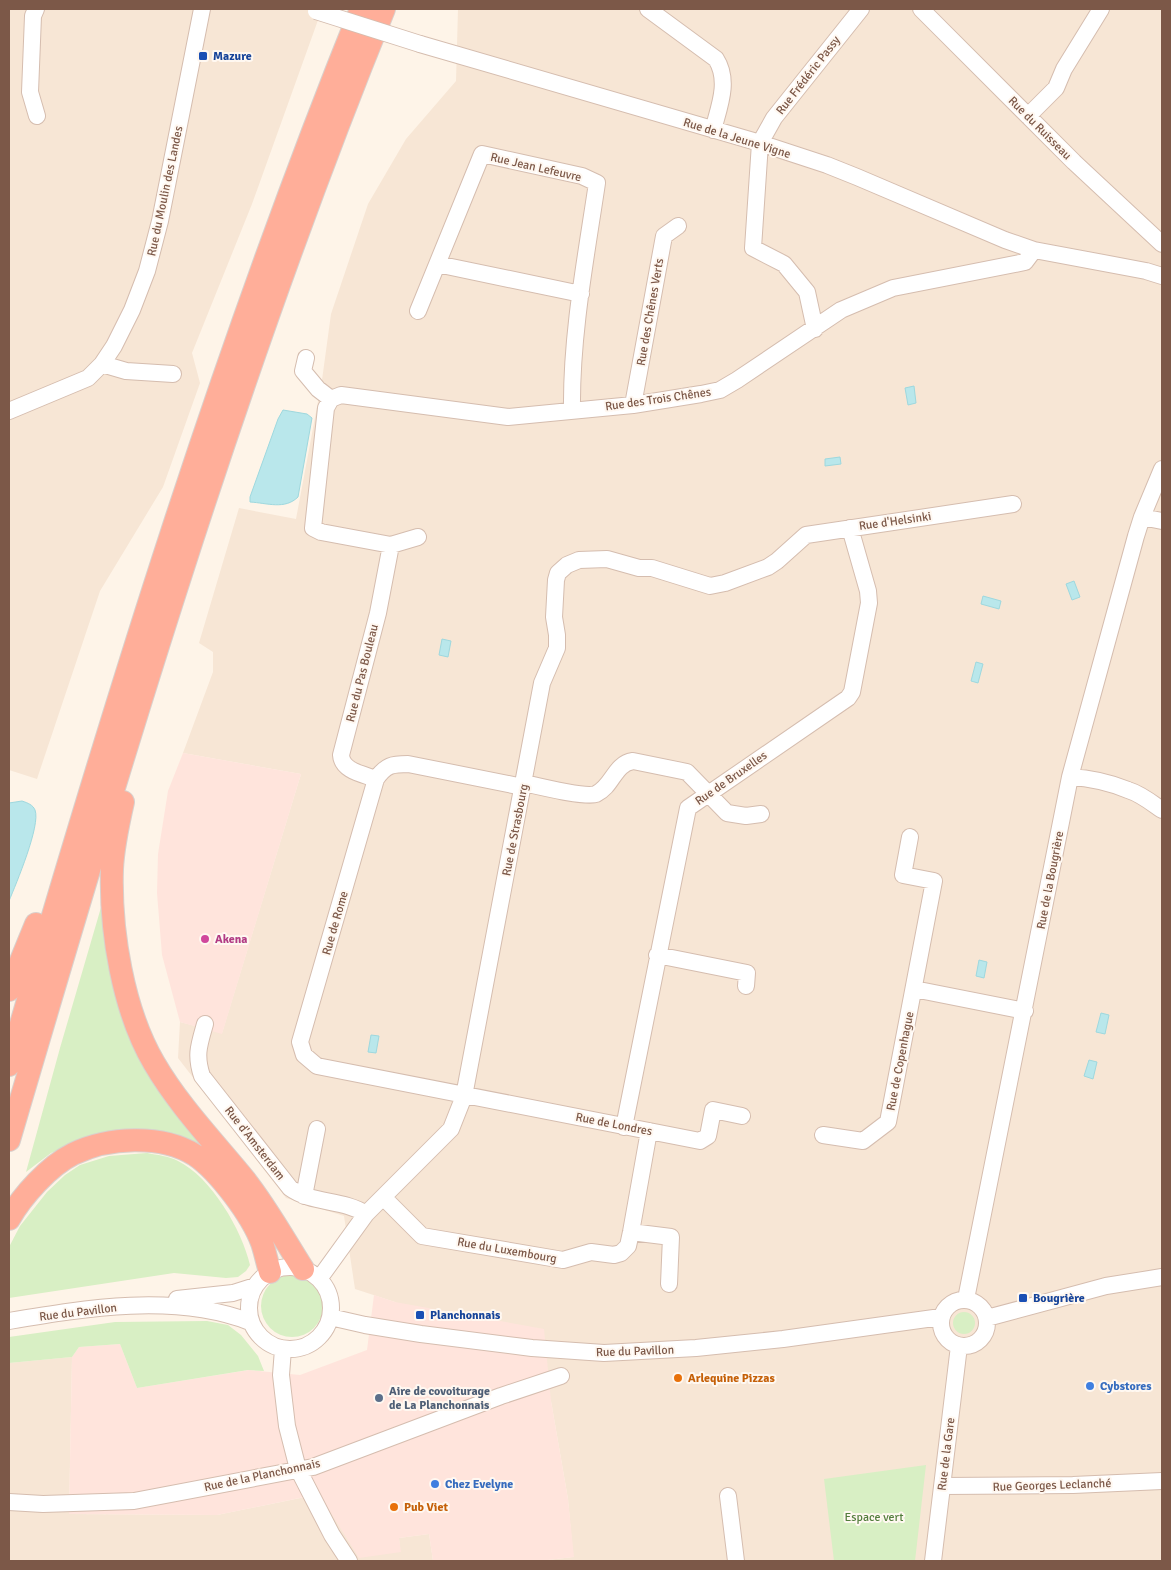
<svg xmlns="http://www.w3.org/2000/svg" width="1171" height="1570" viewBox="0 0 1171 1570" font-family="Signika,sans-serif">
	<style>
		.residential { fill: #f7e6d5 }
		.commercial { fill: #ffe4dc }
		.green { fill: #d8efc4 }
		.water { fill: #b9e7eb; stroke: #9ed8de }
		.lines { fill: none; stroke-linecap: round; stroke-linejoin: round }
		.minor-casing { stroke: #d5bdaf; stroke-width: 18 }
		.highway-casing { stroke: #dad0cc; stroke-width: 24 }
		.minor { stroke: #fff; stroke-width: 16 }
		.highway { stroke: #ffae99; stroke-width: 22 }
		.minor-bridge-casing { stroke: #d5bdaf; stroke-width: 18; stroke-linecap: butt }
		.minor-bridge { stroke: #fff; stroke-width: 16 }
		.transit-dot { fill: #1a4fb4; stroke: #fff8f1; stroke-width: 2 }
		.hotel-dot { fill: #d1479c; stroke: #fff8f1; stroke-width: 2 }
		.food-dot { fill: #e8710a; stroke: #fff8f1; stroke-width: 2 }
		.shop-dot { fill: #3f7fe0; stroke: #fff8f1; stroke-width: 2 }
		.service-dot { fill: #5c6f8a; stroke: #fff8f1; stroke-width: 2 }
		.labels { text-anchor: middle; stroke-width: 4; stroke-linejoin: round; paint-order: stroke }
		.transit-label { font-size: 12px; font-weight: bold; fill: #164399; stroke: #fff8f1; text-anchor: start }
		.street-label { font-size: 12px; fill: #7c5848; stroke: #fff8f1 }
		.hotel-label { font-size: 12px; font-weight: bold; fill: #b23c85; stroke: #fff8f1; text-anchor: start }
		.food-label { font-size: 12px; font-weight: bold; fill: #c56008; stroke: #fff8f1; text-anchor: start }
		.shop-label { font-size: 12px; font-weight: bold; fill: #366cbe; stroke: #fff8f1; text-anchor: start }
		.service-label { font-size: 12px; font-weight: bold; fill: #4e5e75; stroke: #fff8f1; text-anchor: start }
		.park-label { font-size: 12px; fill: #527d3c; stroke: #fff8f1 }
	</style>
	<rect width="100%" height="100%" fill="#fef4e8"/>
	<!-- residential -->
	<path class="residential" d="M 9,9 L 322,9 L 252,204 L 192,353 L 200,383 L 163,487 L 100,591 L 37,779 L 9,770 Z
		M 458,9 L 1162,9 L 1162,1561 L 539,1561 L 573,1557 L 568,1499 L 551,1401 L 395,1302 L 355,1289 L 344,1216 L 286,1198 L 178,1058 L 180,1022 L 222,1033 L 301,774 L 183,753 L 213,672 L 213,652 L 199,643 L 239,508 L 296,519 L 322,380 L 331,314 L 368,204 L 406,139 L 456,81 Z
		M 72,1357 L 69,1514 L 217,1515 L 320,1494 L 400,1552 L 399,1538 L 429,1534 L 433,1561 L 9,1561 L 9,1363 Z"/>
	<!-- commercial -->
	<path class="commercial" d="M 183,753 L 301,774 L 222,1034 L 180,1022 L 162,955 L 157,893 L 158,854 L 168,791 Z
		M 374,1295 L 395,1302 L 544,1329 L 551,1401 L 568,1499 L 574,1557 L 539,1561 L 433,1561 L 429,1534 L 399,1538 L 401,1552 L 359,1558 L 319,1494 L 217,1515 L 69,1514 L 72,1357 L 79,1347 L 120,1344 L 137,1388 L 249,1370 L 300,1375 L 367,1350 Z"/>
	<!-- green -->
	<path class="green" d="M 102,904 L 106,952 L 207,1153 L 72,1145 L 51,1153 L 26,1172 L 60,1048 Z
		M 147,1153 C 157,1155 169,1156 178,1161 C 211,1177 242,1230 250,1265 L 246,1271 L 238,1277 L 226,1278 L 174,1273 L 9,1298 L 9,1247 L 20,1226 L 47,1192 L 65,1175 L 80,1165 L 109,1156 Z
		M261 1306a31 31 0 1 1 62 0a31 31 0 1 1-62 0Z
		M953 1323a11 11 0 1 1 22 0a11 11 0 1 1-22 0Z
		M 207,1321 L 228,1325 L 241,1335 L 258,1356 L 264,1371 L 248,1370 L 137,1388 L 120,1344 L 79,1347 L 72,1357 L 9,1363 L 9,1337 L 115,1322 Z
		M 926,1465 L 915,1561 L 834,1561 L 824,1479 Z"/>
	<!-- water -->
	<path class="water" d="M 914,386 L 916,403 L 908,405 L 905,388 Z
		M 283,410 L 307,414 L 312,418 L 298,497 C 285,510 267,503 250,502 L 250,497 L 278,419 Z
		M 840,457 L 841,464 L 825,466 L 825,459 Z
		M 1074,581 L 1080,597 L 1072,600 L 1066,584 Z
		M 983,596 L 1001,601 L 999,609 L 981,604 Z
		M 442,639 L 451,641 L 448,657 L 439,655 Z
		M 976,662 L 983,664 L 978,683 L 971,681 Z
		M 22,801 C 28,803 33,805 35,810 C 41,825 16,884 9,901 L 9,803 Z
		M 979,960 L 987,962 L 984,978 L 976,976 Z
		M 1101,1013 L 1109,1015 L 1105,1034 L 1096,1032 Z
		M 371,1035 L 379,1036 L 376,1053 L 368,1052 Z
		M 1089,1060 L 1097,1062 L 1093,1079 L 1084,1076 Z"/>
	<g class="lines">
		<!-- minor casing -->
		<g class="minor-casing">
			<path id="minor" d="M 36,9 L 33,16 L 30,92 L 37,116
				M 648,9 L 716,59 C 730,81 719,107 713,130
				M 921,9 L 1074,162 L 1162,244
				M 420,44 L 760,143 L 827,165 L 857,177 L 1005,240 L 1034,250 L 1146,271 L 1162,276
				M 1028,116 L 1056,88 L 1064,69 L 1101,9
				M 437,264 L 581,294
				M 418,311 L 482,154 L 582,176 L 597,183 C 586,257 571,335 572,410
				M 815,329 L 807,292 L 784,264 L 753,248 L 760,143 L 774,118 L 861,9
				M 306,358 L 303,371 L 318,389 L 331,399 L 341,395 L 508,417 L 633,405 L 701,394 L 720,390 L 737,380 L 841,310 L 893,288 L 1025,262 L 1034,250
				M 102,364 L 126,371 L 173,374
				M 331,399 L 326,408 L 313,528 L 321,532 L 391,545 L 418,537
				M 633,405 L 664,236 L 678,226
				M 9,411 L 88,378 L 102,364 L 114,346 L 132,310 L 147,271 L 160,221 L 202,9
				M 1142,517 L 1162,521
				M 1070,777 C 1089,778 1111,783 1128,790 C 1141,794 1152,803 1162,810
				M 376,779 C 363,774 342,771 341,755 L 378,613 L 391,545
				M 524,783 C 537,786 586,798 596,794 C 613,786 614,764 633,761 L 687,772 L 727,813 L 746,816 L 761,814
				M 523,787 L 408,764 C 392,764 386,765 376,779 L 300,1042 L 304,1055 L 317,1066 L 700,1141 L 708,1136 L 713,1110 L 742,1116
				M 657,955 L 747,973 L 746,986
				M 914,989 L 1025,1011
				M 205,1024 C 199,1045 195,1055 202,1076 L 290,1188 C 312,1204 343,1199 366,1214
				M 624,1127 L 688,808 L 848,698 L 852,692 L 869,603 L 868,591 L 850,528
				M 823,1135 L 863,1141 L 888,1122 L 934,881 L 903,875 L 910,837
				M 304,1196 L 317,1129
				M 383,1197 L 422,1236 L 563,1260 L 591,1252 L 614,1255 L 621,1253 L 628,1246 L 631,1232 L 649,1131
				M 631,1232 L 671,1237 L 669,1284
				M249 1308a41 41 0 1 1 82 0a41 41 0 1 1-82 0Z
				M 319,1279 L 366,1214 L 451,1129 L 464,1096 L 542,683 L 557,648 L 557,635 L 554,617 L 556,580 L 558,573 L 567,565 L 579,560 L 607,559 L 639,568 L 652,568 L 710,586 L 725,583 L 768,567 L 777,561 L 806,535 L 1013,504
				M 177,1299 L 233,1293 L 255,1286
				M 966,1299 L 1070,777 L 1136,536 L 1142,517 L 1162,469
				M941 1323a23 23 0 1 1 46 0a23 23 0 1 1-46 0Z
				M 330,1317 L 365,1325 L 421,1334 L 532,1348 L 604,1353 L 696,1348 L 783,1339 L 941,1317
				M 987,1318 L 1106,1286 L 1162,1277
				M 9,1321 C 86,1308 175,1293 250,1322
				M 283,1349 L 281,1375 L 287,1426 L 298,1469 L 332,1535 L 349,1561
				M 942,1486 L 1073,1485 L 1162,1481
				M 728,1496 L 736,1561
				M 9,1502 L 43,1504 L 134,1501 L 313,1467 L 501,1396 L 561,1376
				M 933,1561 L 959,1346"/>
		</g>
		<!-- highway casing -->
		<g class="highway-casing">
			<path id="highway" d="M 123,802 C 118,824 113,846 112,869 C 110,931 123,1010 154,1063 C 179,1106 214,1142 245,1180 C 267,1208 284,1239 303,1269
				M 9,990 L 36,924
				M 9,1065 C 113,708 222,353 361,9
				M 9,1140 C 121,759 234,378 384,9
				M 9,1219 C 22,1196 49,1166 73,1154 C 108,1137 161,1134 195,1155 C 219,1171 252,1216 262,1243 C 265,1252 267,1262 270,1272"/>
		</g>
		<!-- minor -->
		<use href="#minor" class="minor"/>
		<!-- highway -->
		<use href="#highway" class="highway"/>
		<!-- minor-bridge casing -->
		<g class="minor-bridge-casing">
			<path id="minor-bridge" d="M 316,11 L 420,44"/>
		</g>
		<!-- minor-bridge -->
		<use href="#minor-bridge" class="minor-bridge"/>
	</g>
	<!-- markers -->
	<g class="transit-dot">
		<rect x="198" y="51" width="10" height="10" rx="2.5"/>
		<rect x="1018" y="1293" width="10" height="10" rx="2.5"/>
		<rect x="415" y="1310" width="10" height="10" rx="2.5"/>
	</g>
	<circle class="hotel-dot" cx="205" cy="939" r="5"/>
	<g class="food-dot">
		<circle cx="678" cy="1378" r="5"/>
		<circle cx="394" cy="1507" r="5"/>
	</g>
	<g class="shop-dot">
		<circle cx="1090" cy="1386" r="5"/>
		<circle cx="435" cy="1484" r="5"/>
	</g>
	<circle class="service-dot" cx="379" cy="1398" r="5"/>
	<g class="labels">
		<!-- transit labels -->
		<g class="transit-label">
			<text x="213" y="60">Mazure</text>
			<text x="1033" y="1302">Bougrière</text>
			<text x="430" y="1319">Planchonnais</text>
		</g>
		<!-- street labels -->
		<g class="street-label">
			<text transform="translate(808 75) rotate(-52)" y="4">Rue Frédéric Passy</text>
			<text transform="translate(1040 128) rotate(45)" y="4">Rue du Ruisseau</text>
			<text transform="translate(737 138) rotate(17)" y="4">Rue de la Jeune Vigne</text>
			<text transform="translate(536 167) rotate(13)" y="4">Rue Jean Lefeuvre</text>
			<text transform="translate(165 191) rotate(-78)" y="4">Rue du Moulin des Landes</text>
			<text transform="translate(650 312) rotate(-80)" y="4">Rue des Chênes Verts</text>
			<text transform="translate(658 399) rotate(-8)" y="4">Rue des Trois Chênes</text>
			<text transform="translate(895 521) rotate(-8)" y="4">Rue d'Helsinki</text>
			<text transform="translate(362 673) rotate(-76)" y="4">Rue du Pas Bouleau</text>
			<text transform="translate(731 778) rotate(-35)" y="4">Rue de Bruxelles</text>
			<text transform="translate(515 830) rotate(-79)" y="4">Rue de Strasbourg</text>
			<text transform="translate(1050 880) rotate(-79)" y="4">Rue de la Bougrière</text>
			<text transform="translate(335 923) rotate(-74)" y="4">Rue de Rome</text>
			<text transform="translate(900 1061) rotate(-79)" y="4">Rue de Copenhague</text>
			<text transform="translate(614 1124) rotate(11)" y="4">Rue de Londres</text>
			<text transform="translate(255 1143) rotate(52)" y="4">Rue d'Amsterdam</text>
			<text transform="translate(507 1250) rotate(10)" y="4">Rue du Luxembourg</text>
			<text transform="translate(78 1312) rotate(-7)" y="4">Rue du Pavillon</text>
			<text transform="translate(635 1351) rotate(-2)" y="4">Rue du Pavillon</text>
			<text transform="translate(946 1454) rotate(-83)" y="4">Rue de la Gare</text>
			<text transform="translate(262 1475) rotate(-12)" y="4">Rue de la Planchonnais</text>
			<text transform="translate(1052 1485) rotate(-2)" y="4">Rue Georges Leclanché</text>
		</g>
		<!-- hotel labels -->
		<g class="hotel-label">
			<text x="215" y="943">Akena</text>
		</g>
		<!-- food labels -->
		<g class="food-label">
			<text x="688" y="1382">Arlequine Pizzas</text>
			<text x="404" y="1511">Pub Viet</text>
		</g>
		<!-- shop labels -->
		<g class="shop-label">
			<text x="1100" y="1390">Cybstores</text>
			<text x="445" y="1488">Chez Evelyne</text>
		</g>
		<!-- service labels -->
		<g class="service-label">
			<text x="389" y="1395">Aire de covoiturage<tspan x="389" dy="14">de La Planchonnais</tspan></text>
		</g>
		<!-- park labels -->
		<g class="park-label">
			<text x="874" y="1521">Espace vert</text>
		</g>
	</g>
	<!-- border -->
	<rect width="1171" height="1570" fill="none" stroke="#7c5848" stroke-width="20"/>
</svg>
